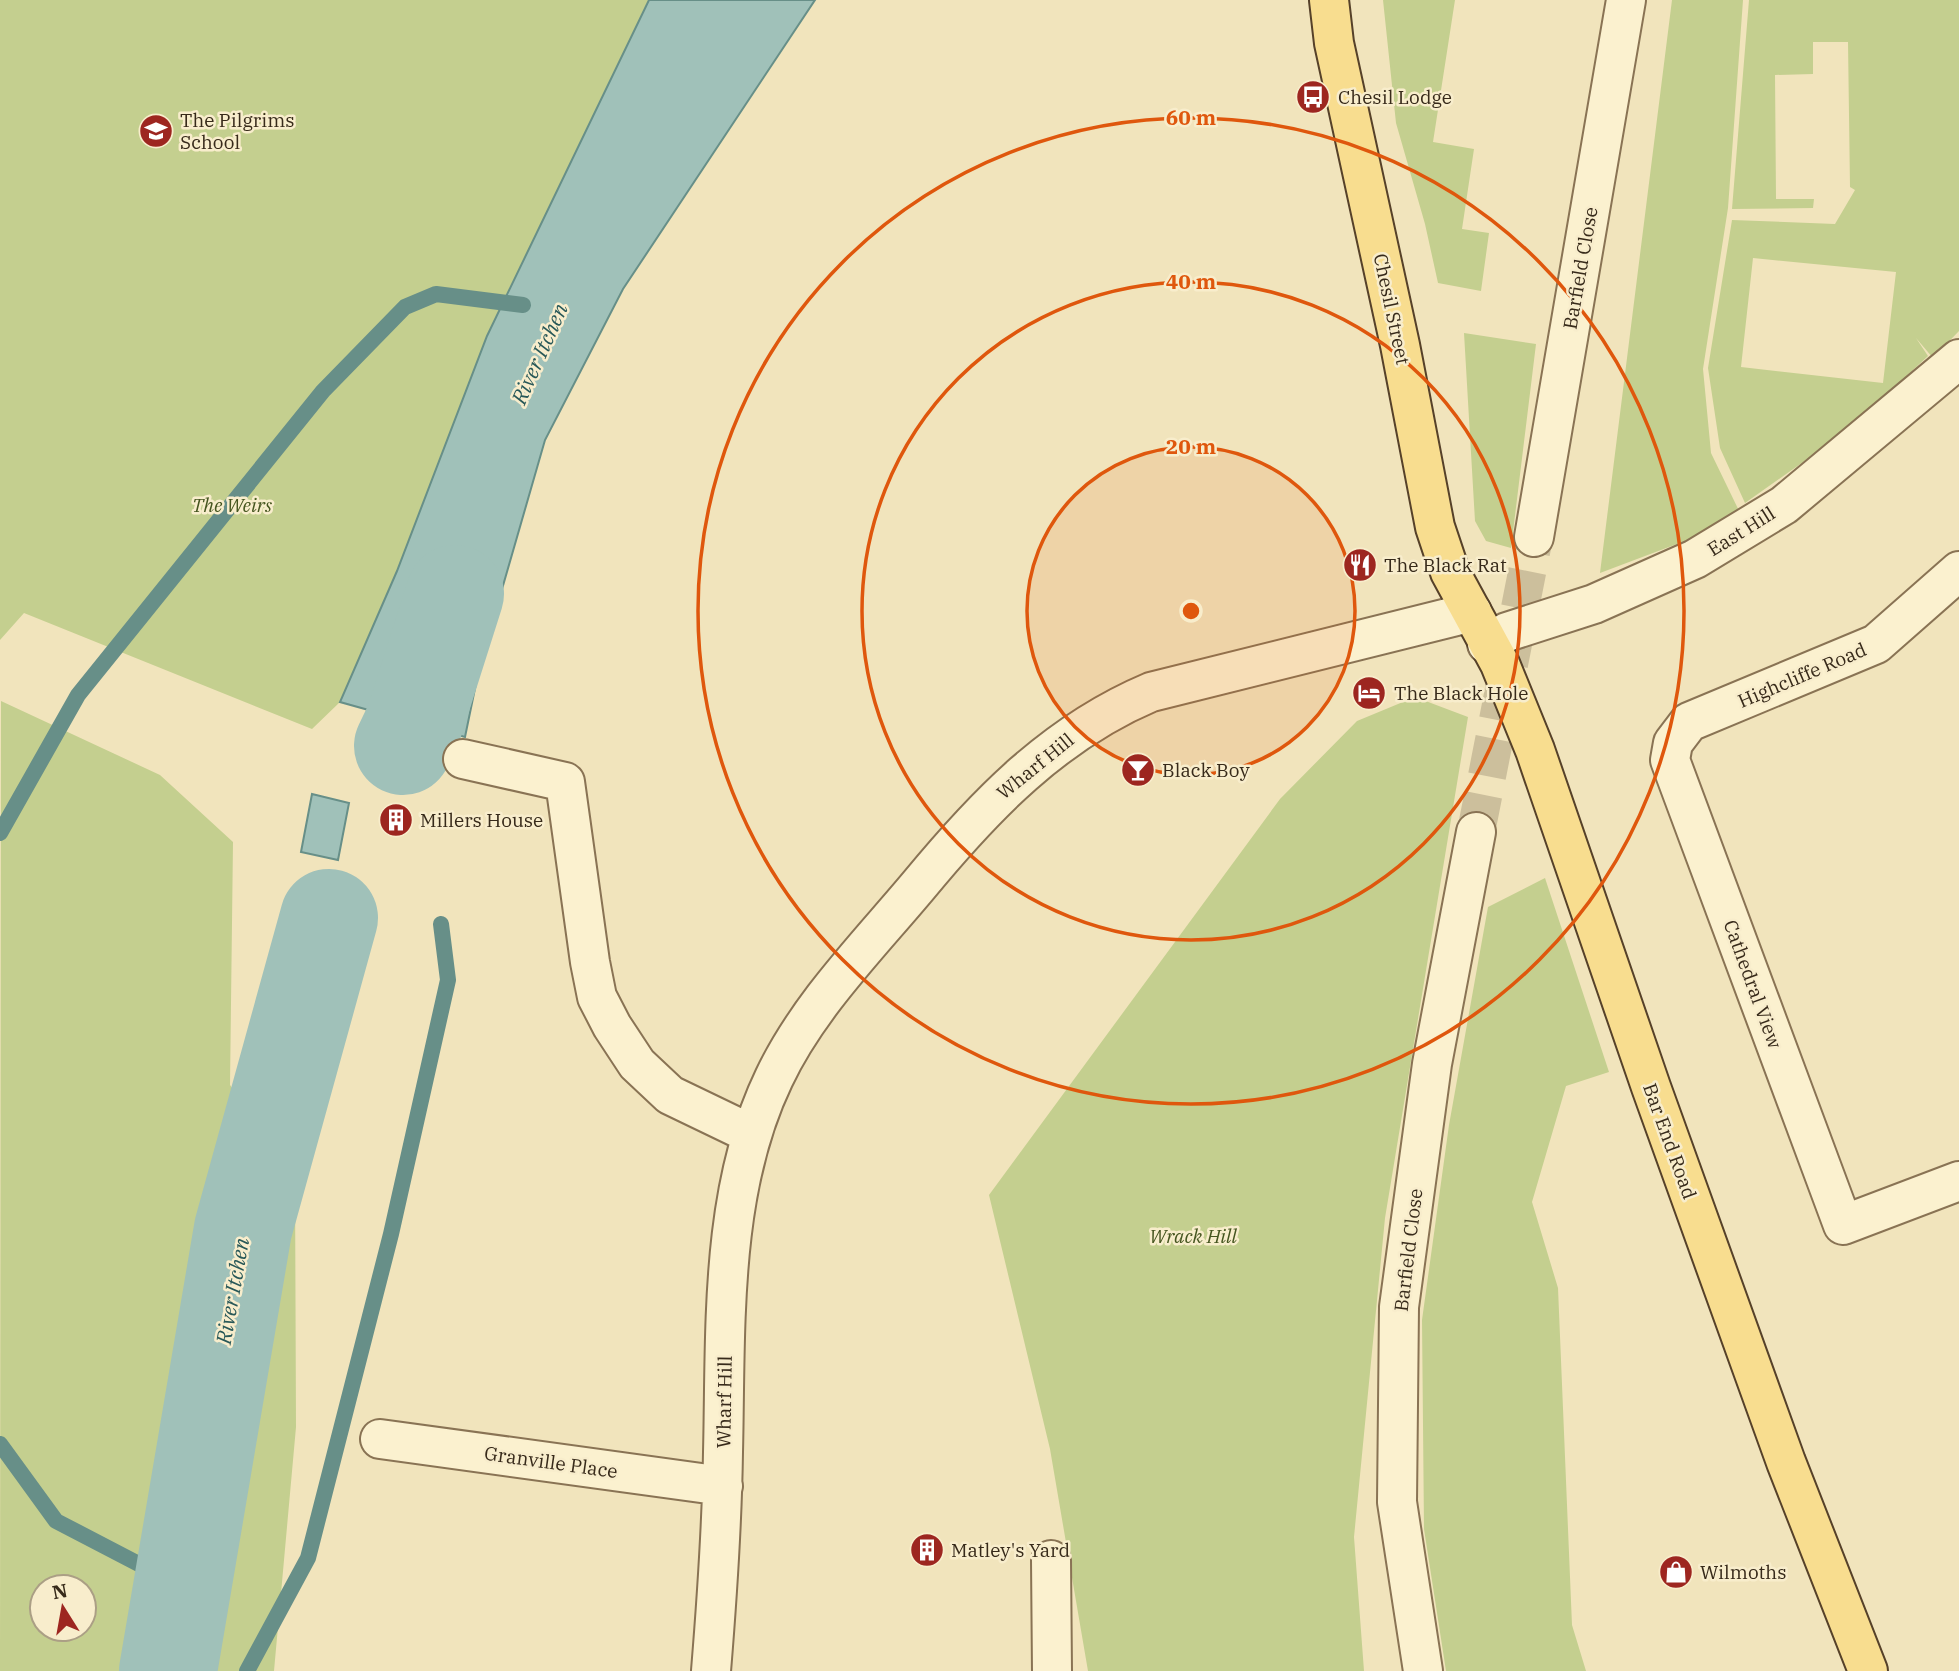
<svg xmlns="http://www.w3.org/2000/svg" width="1959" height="1671" viewBox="0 0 1959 1671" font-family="'IBM Plex Serif',serif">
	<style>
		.green { fill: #c4cf8f; fill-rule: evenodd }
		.water { fill: #a0c1b9; stroke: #678f88; stroke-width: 2 }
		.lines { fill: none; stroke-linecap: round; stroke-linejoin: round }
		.stream { stroke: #678f88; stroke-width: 16 }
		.river { stroke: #a0c1b9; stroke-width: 98 }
		.minor-tunnel { stroke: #ccbf9c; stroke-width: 38; stroke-dasharray: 38 19; stroke-linecap: butt }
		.minor-casing { stroke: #897354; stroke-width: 42 }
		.major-casing { stroke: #564129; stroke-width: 42 }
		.minor { stroke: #fbf1cf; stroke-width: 38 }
		.major { stroke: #f8dd8f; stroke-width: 38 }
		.ring { fill: none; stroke: #df570d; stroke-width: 3.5 }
		.labels { text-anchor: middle; stroke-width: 5; stroke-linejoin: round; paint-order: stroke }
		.poi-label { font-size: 19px; fill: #372a1a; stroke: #f8edcc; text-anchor: start }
		.street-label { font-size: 19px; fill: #372a1a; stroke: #f8edcc }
		.park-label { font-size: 19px; font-style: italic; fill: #45551f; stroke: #f8edcc }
		.water-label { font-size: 21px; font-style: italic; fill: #285858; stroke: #f8edcc }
		.centre { fill: #df570d; stroke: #f8edcc; stroke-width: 3.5 }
		.ring-label { font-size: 21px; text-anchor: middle; font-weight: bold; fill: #df570d; stroke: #f8edcc; stroke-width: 5; stroke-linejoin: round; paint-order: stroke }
	</style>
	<rect width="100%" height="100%" fill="#f1e4bc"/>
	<!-- green -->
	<path class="green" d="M 0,0 L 649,0 L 487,336 L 397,571 L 340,702 L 312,729 L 24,613 L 0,640 Z
		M 1383,0 L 1455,0 L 1433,142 L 1474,149 L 1462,229 L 1489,233 L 1481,291 L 1438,283 L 1425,224 L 1396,123 Z
		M 1672,0 L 1743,0 L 1728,208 L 1703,369 L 1711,453 L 1743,519 L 1600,573 Z
		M 1749,0 L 1959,0 L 1959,331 L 1933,358 L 1916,338 L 1928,356 L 1847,431 L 1745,503 L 1720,448 L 1708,368 L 1732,220 L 1835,224 L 1855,190 L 1850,187 L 1848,42 L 1813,42 L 1813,74 L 1775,75 L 1776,199 L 1814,199 L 1813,208 L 1732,209 ZM 1753,258 L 1896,272 L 1883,383 L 1741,367 Z
		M 1464,333 L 1536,344 L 1511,548 L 1486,541 L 1475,521 Z
		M 1415,697 L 1468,717 L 1385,1218 L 1354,1537 L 1364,1671 L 1088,1671 L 1050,1449 L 989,1195 L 1280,799 L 1357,721 Z
		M 1,701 L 160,775 L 233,842 L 230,1085 L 295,1176 L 296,1427 L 274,1671 L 0,1671 ZM 42,1587 L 84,1587 L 84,1629 L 42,1629 Z
		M 1545,878 L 1609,1072 L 1566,1086 L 1532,1202 L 1558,1288 L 1572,1625 L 1586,1671 L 1446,1671 L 1424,1529 L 1422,1320 L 1449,1125 L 1488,907 Z"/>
	<!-- water -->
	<path class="water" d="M 649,0 L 815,0 L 623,289 L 545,440 L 479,669 L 465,737 L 340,702 L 397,571 L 487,336 Z
		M 312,794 L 349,803 L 338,860 L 301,852 Z"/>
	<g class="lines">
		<!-- stream -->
		<path class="stream" d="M 414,723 L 417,749
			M 0,833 L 78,695 L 323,391 L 405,307 L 436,294 L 523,305
			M 0,1444 L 56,1521 L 181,1586
			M 247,1671 L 308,1558 L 391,1234 L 448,980 L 441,924"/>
		<!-- river -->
		<path class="river" d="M 403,746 L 414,723 L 455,594
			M 168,1671 L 243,1229 L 329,918"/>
		<!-- minor-tunnel -->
		<path class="minor-tunnel" d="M 1476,832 L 1534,537"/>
		<!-- minor casing -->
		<g class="minor-casing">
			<path id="minor" d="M 1534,537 L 1626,0
				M 1959,571 L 1876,644 L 1689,722 L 1673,743 L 1670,760 L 1843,1225 L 1959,1181
				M 1487,644 L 1507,632 L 1594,604 L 1695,559 L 1784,505 L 1959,359
				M 463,759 L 565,782 L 590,962 L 597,997 L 612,1026 L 637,1064 L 670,1095 L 751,1134
				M 380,1439 L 723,1486
				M 1051,1560 L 1052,1671
				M 711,1671 C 717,1598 722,1526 723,1452 C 726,1329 719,1192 774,1078 C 808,1006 868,946 919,885 C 985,805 1054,733 1151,692 L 1472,612
				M 1423,1671 L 1397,1502 L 1399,1307 L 1432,1064 L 1476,832"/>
		</g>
		<!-- major casing -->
		<g class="major-casing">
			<path id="major" d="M 1329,0 L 1334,43 L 1400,345 L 1435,527 L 1450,572 L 1500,664 L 1535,750 L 1651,1087 L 1786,1462 L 1868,1671"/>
		</g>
		<!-- minor -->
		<use href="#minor" class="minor"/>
		<!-- major -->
		<use href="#major" class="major"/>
	</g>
	<!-- distance rings -->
	<circle cx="1191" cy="611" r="164" fill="#df570d" fill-opacity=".12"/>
	<g class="ring">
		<circle cx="1191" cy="611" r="164"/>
		<circle cx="1191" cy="611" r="329"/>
		<circle cx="1191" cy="611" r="493"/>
	</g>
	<!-- icons -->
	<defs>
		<g id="bus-disc" transform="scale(1.75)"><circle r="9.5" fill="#9d2620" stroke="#f8edcc"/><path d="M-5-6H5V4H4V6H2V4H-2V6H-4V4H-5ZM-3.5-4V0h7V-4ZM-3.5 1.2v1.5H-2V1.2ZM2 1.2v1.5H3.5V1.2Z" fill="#fff"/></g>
		<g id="school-disc" transform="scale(1.75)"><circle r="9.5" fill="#9d2620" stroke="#f8edcc"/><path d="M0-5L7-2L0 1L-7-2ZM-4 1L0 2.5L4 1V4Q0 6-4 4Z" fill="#fff"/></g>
		<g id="restaurant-disc" transform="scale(1.75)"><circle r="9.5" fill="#9d2620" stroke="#f8edcc"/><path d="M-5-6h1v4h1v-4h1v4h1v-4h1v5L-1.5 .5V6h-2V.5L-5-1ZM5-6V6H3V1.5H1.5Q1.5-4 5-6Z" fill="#fff"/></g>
		<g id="hotel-disc" transform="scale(1.75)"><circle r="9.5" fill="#9d2620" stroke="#f8edcc"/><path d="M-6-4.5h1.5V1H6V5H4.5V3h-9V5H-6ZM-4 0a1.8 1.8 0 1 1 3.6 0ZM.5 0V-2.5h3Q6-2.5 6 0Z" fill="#fff"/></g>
		<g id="bar-disc" transform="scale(1.75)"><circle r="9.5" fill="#9d2620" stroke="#f8edcc"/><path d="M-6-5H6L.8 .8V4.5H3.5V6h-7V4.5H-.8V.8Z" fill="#fff"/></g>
		<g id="building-disc" transform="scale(1.75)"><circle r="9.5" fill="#9d2620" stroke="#f8edcc"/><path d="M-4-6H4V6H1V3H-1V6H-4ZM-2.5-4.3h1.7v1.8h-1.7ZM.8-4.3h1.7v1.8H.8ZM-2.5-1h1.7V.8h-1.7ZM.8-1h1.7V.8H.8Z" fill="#fff"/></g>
		<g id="shop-disc" transform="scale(1.75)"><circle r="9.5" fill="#9d2620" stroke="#f8edcc"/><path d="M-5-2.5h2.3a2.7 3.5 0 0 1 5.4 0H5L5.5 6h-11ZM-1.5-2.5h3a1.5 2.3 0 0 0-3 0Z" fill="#fff"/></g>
	</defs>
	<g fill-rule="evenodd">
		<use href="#bus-disc" x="1313" y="97"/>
		<use href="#school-disc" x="156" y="131"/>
		<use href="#restaurant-disc" x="1360" y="565"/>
		<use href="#hotel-disc" x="1369" y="693"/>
		<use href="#bar-disc" x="1138" y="770"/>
		<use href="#building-disc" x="396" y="820"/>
		<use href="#building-disc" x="927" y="1550"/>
		<use href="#shop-disc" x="1676" y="1572"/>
	</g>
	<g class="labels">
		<!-- poi labels -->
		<g class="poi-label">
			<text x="1338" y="104">Chesil Lodge</text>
			<text x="180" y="127">The Pilgrims<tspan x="180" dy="22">School</tspan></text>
			<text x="1384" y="572">The Black Rat</text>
			<text x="1394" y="700">The Black Hole</text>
			<text x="1162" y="777">Black Boy</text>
			<text x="420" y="827">Millers House</text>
			<text x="951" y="1557">Matley's Yard</text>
			<text x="1700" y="1579">Wilmoths</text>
		</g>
		<!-- street labels -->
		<g class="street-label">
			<text transform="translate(1580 268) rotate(-80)" y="7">Barfield Close</text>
			<text transform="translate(1392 309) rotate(78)" y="7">Chesil Street</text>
			<text transform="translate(1741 531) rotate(-32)" y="7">East Hill</text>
			<text transform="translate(1802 675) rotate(-23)" y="7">Highcliffe Road</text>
			<text transform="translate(1035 766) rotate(-39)" y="7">Wharf Hill</text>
			<text transform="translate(1753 984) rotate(70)" y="7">Cathedral View</text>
			<text transform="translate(1670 1141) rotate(70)" y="7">Bar End Road</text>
			<text transform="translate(1408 1250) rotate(-83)" y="7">Barfield Close</text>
			<text transform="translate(724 1402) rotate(-89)" y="7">Wharf Hill</text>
			<text transform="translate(551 1462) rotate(8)" y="7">Granville Place</text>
		</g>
		<!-- park labels -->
		<g class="park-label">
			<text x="232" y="512">The Weirs</text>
			<text x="1193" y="1243">Wrack Hill</text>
		</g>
		<!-- water labels -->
		<g class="water-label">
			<text transform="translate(540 354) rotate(-66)" y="7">River Itchen</text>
			<text transform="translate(233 1291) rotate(-80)" y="7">River Itchen</text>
		</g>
	</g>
	<circle cx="1191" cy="611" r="10" class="centre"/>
	<g class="ring-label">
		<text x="1191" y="125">60 m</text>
		<text x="1191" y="289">40 m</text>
		<text x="1191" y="454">20 m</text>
	</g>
	<!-- north arrow -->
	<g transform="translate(63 1608) rotate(349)"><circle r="33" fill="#f8edcc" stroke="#ab9f85" stroke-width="2"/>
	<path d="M0-5L12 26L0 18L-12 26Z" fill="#9d2620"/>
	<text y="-10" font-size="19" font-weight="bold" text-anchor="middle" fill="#372a1a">N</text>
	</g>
</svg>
